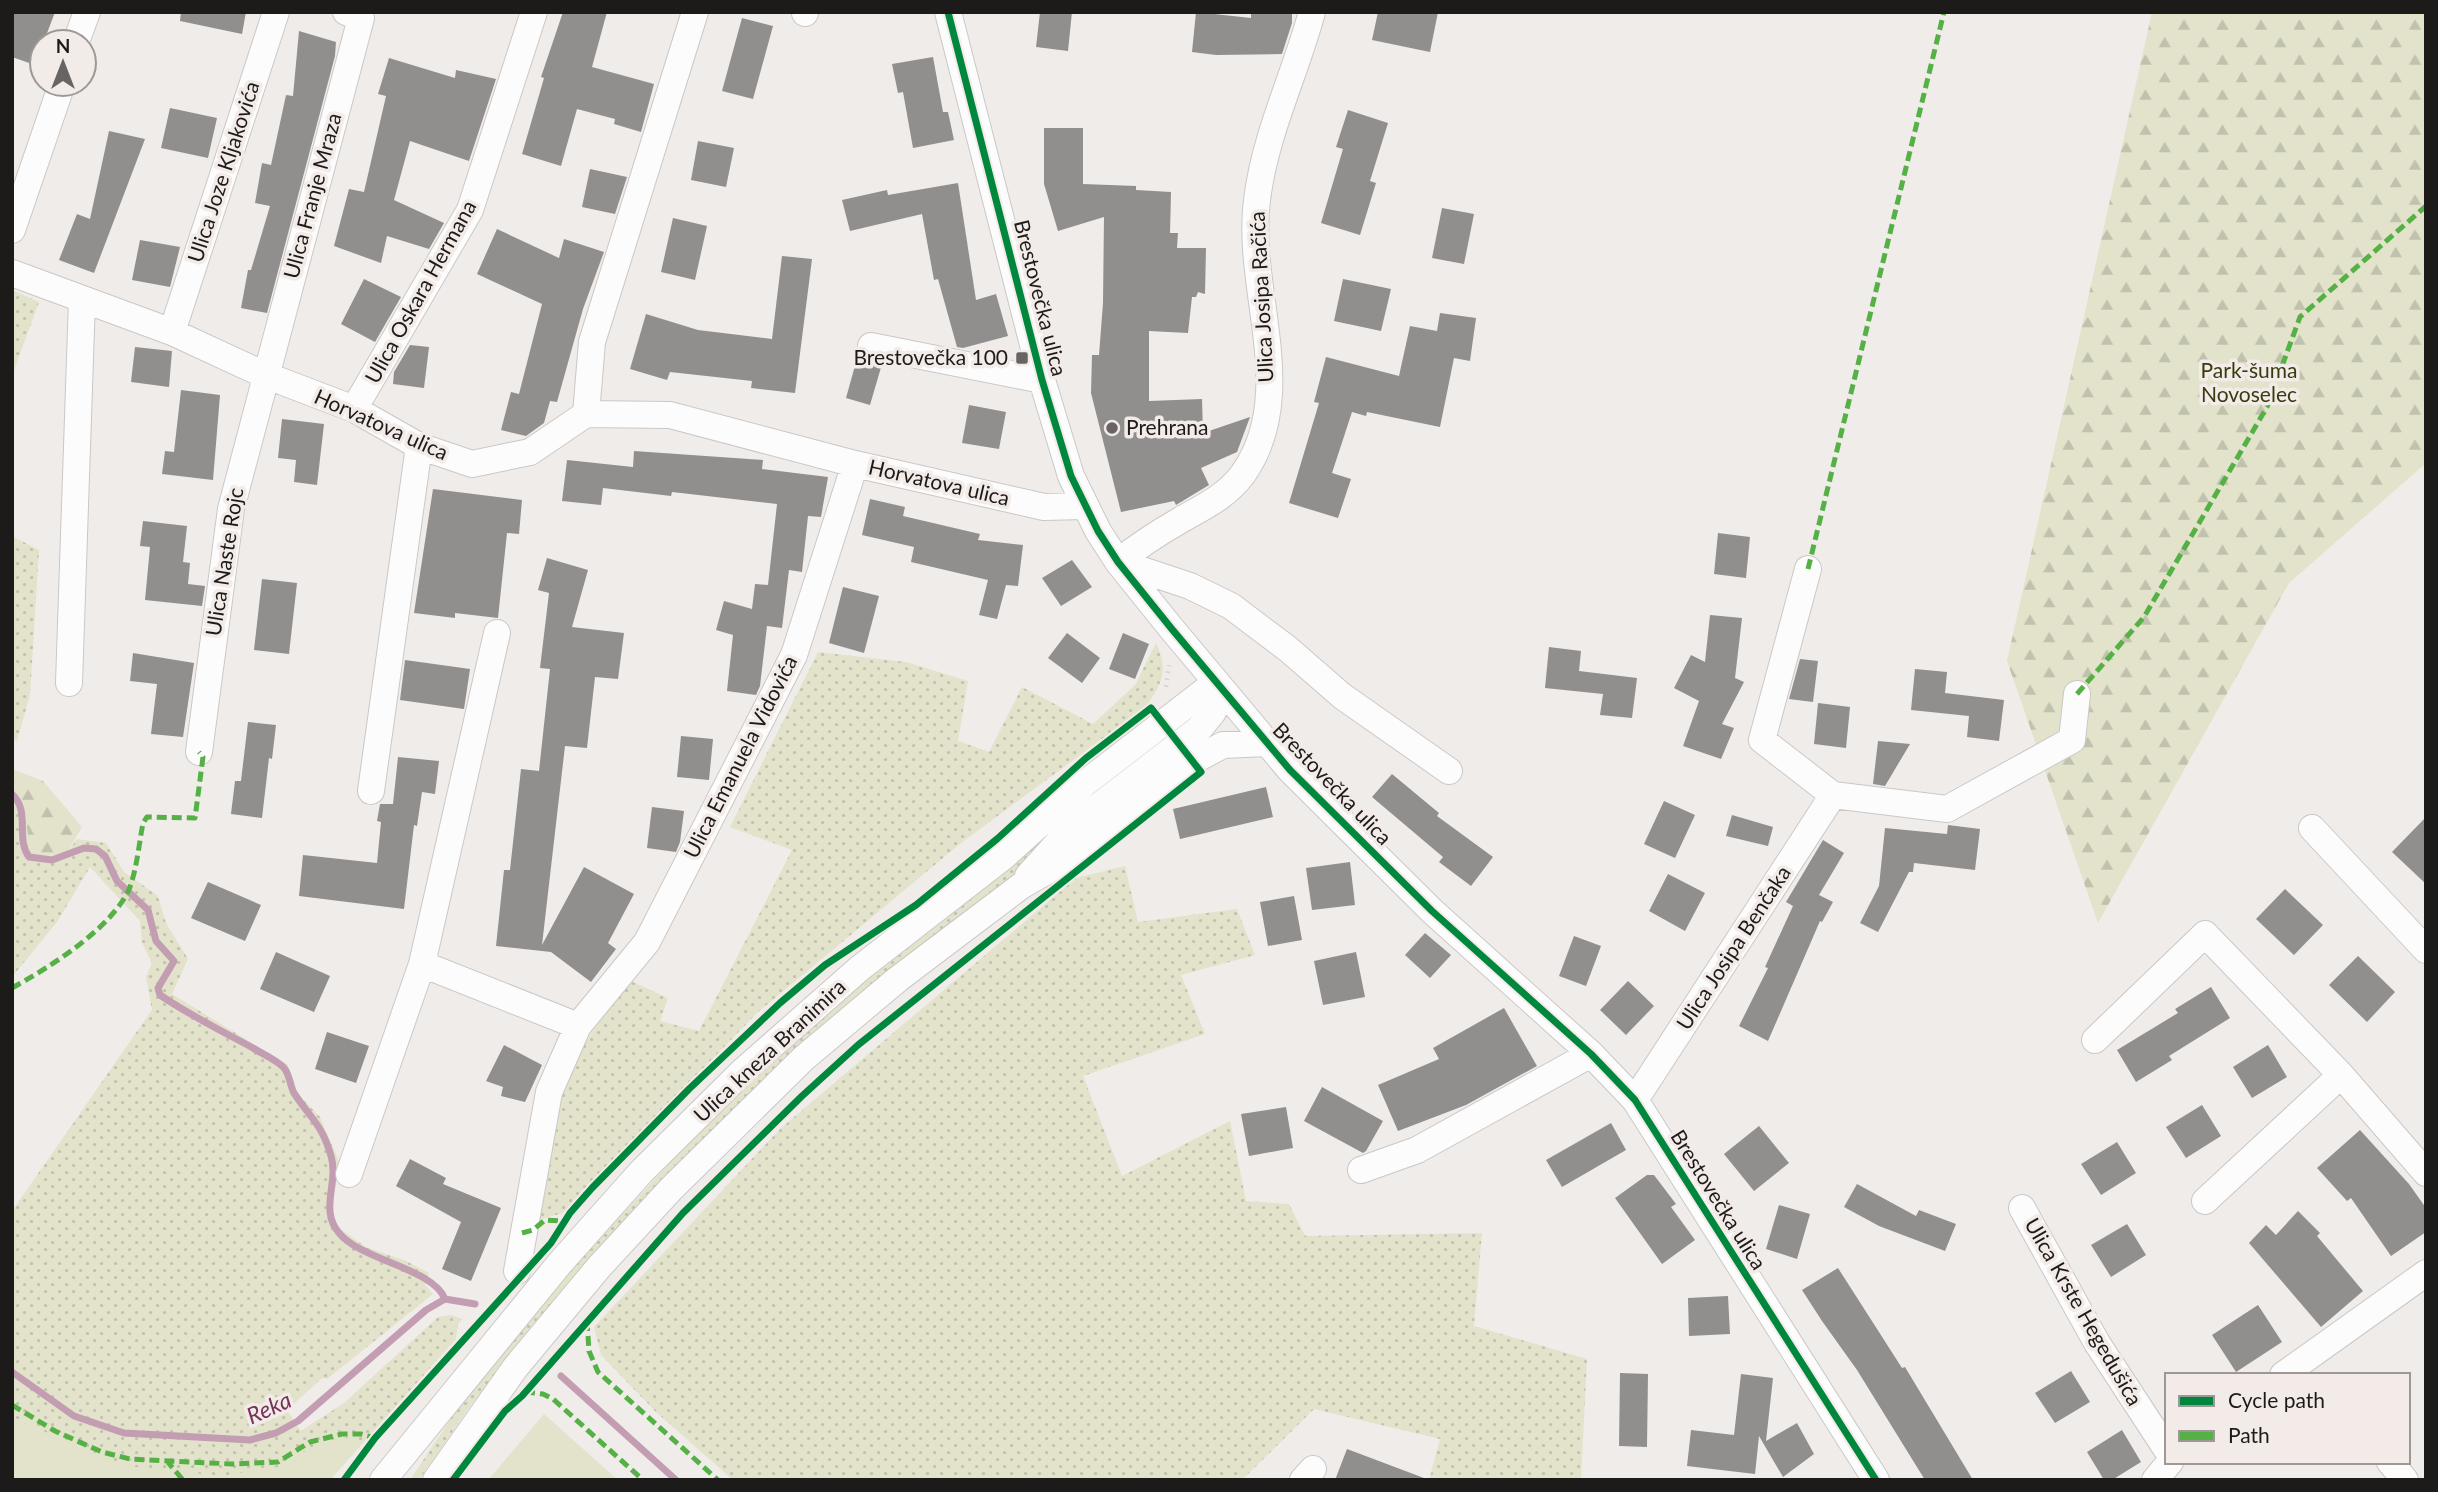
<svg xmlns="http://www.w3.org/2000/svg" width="2438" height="1492" viewBox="0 0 2438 1492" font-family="Lato,sans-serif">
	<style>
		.grass { fill: url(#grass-dots) }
		.forest { fill: url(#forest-firs) }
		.garden { fill: #e2e3ca }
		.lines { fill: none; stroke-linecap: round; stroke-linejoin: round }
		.stream { stroke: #c39eb2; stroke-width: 7 }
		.building { fill: #918e8e }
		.minor-casing { stroke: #cac8c6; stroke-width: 28 }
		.path { stroke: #d9d8d7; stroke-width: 4.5; stroke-dasharray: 2 5; stroke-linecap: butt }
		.minor { stroke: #fdfcfc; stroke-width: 26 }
		.quiet { stroke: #55b145; stroke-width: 5; stroke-dasharray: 10 5; stroke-linecap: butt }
		.cycleway-casing { stroke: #f2ebe8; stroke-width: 11 }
		.cycleway { stroke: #00873e; stroke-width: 7 }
		.poi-dot { fill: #676463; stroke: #f2ebe8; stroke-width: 2.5 }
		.labels { text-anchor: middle; stroke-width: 7; stroke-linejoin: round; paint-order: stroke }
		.street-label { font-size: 21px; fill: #1d1b1a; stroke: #f2ebe8 }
		.poi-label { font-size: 21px; fill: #1d1b1a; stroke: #f2ebe8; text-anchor: end }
		.park-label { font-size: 21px; fill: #393b0f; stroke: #f2ebe8 }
		.water-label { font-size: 23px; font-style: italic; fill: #75335c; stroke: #f2ebe8 }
	</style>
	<defs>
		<pattern id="grass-dots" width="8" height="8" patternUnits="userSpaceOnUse" patternTransform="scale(1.75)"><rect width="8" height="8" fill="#e2e3ca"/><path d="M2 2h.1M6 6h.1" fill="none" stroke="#c1c2ad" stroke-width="1.8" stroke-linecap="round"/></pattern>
		<pattern id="forest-firs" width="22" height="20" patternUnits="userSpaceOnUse" patternTransform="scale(1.75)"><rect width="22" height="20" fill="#e2e3ca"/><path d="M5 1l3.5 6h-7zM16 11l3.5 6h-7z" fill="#c1c2ad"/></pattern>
	</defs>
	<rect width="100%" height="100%" fill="#f0ecea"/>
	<!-- grass -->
	<path class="grass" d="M 12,290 L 39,302 L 12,376 Z
		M 12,536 L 39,550 L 30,695 L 17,741 L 12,738 Z
		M 1156,643 C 1169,670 1162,685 1145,707 L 961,843 L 758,1012 L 563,1213 L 537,1220 L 565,1075 L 600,1020 L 631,981 L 668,998 L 660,1021 L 699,1031 L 792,850 L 730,827 L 818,652 L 906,662 L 968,681 L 958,741 L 989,752 L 1022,687 L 1093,724 L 1135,685 Z
		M 1162,739 L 1167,746 L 1003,884 L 588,1262 L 470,1406 L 419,1480 L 410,1480 L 464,1399 L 561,1280 L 707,1123 L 824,1014 L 990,884 L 1082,801 Z
		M 12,790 L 24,806 L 30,850 L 48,856 L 66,854 L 77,839 L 106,843 L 124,872 L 158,896 L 166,923 L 188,959 L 172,994 L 288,1065 L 297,1093 L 320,1117 L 340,1164 L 332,1204 L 334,1218 L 339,1228 L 366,1247 L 406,1261 L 429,1273 L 425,1285 L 433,1294 L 327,1379 L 322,1378 L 287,1410 L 301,1431 L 344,1403 L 438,1317 L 451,1315 L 463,1319 L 458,1324 L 456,1339 L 330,1480 L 12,1480 L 12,1211 L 152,1010 L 146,977 L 152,963 L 142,943 L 140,921 L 90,867 L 57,922 L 12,977 Z
		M 1125,866 L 1138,922 L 1237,909 L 1255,955 L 1181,975 L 1205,1034 L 1083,1076 L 1122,1176 L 1230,1121 L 1246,1201 L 1289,1204 L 1305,1236 L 1482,1233 L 1474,1326 L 1587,1359 L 1581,1480 L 1429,1480 L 1440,1439 L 1314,1409 L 1242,1480 L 733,1480 L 656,1412 L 601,1355 L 594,1327 L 780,1129 L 1076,878 Z"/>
	<!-- forest -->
	<path class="forest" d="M 2152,12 L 2426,12 L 2426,463 L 2289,583 L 2098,923 L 2007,661 Z
		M 12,769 L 43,781 L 82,827 L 66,854 L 47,856 L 30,850 L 24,806 L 12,790 Z"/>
	<!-- garden -->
	<path class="garden" d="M 544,1414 L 618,1480 L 488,1480 Z
		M 12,1418 L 126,1466 L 221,1476 L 278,1467 L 314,1446 L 341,1438 L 353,1438 L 361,1443 L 330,1480 L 12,1480 Z"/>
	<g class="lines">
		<!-- stream -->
		<path class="stream" d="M 12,794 C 31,812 15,838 29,857 L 52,860 L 84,848 L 96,849 L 105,856 L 117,881 L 148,910 L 156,941 L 174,961 L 158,988 L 160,995 C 189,1015 222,1031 253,1048 C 262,1054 277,1060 284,1068 C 290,1075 290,1086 294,1093 C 310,1118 322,1124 331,1156 C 339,1182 319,1210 339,1233 C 362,1261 433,1268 445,1299
			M 12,1372 L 74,1416 L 124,1433 L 250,1440 L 276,1433 L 298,1421 L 426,1310 L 445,1299 L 475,1304
			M 561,1376 L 676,1480"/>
	</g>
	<!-- building -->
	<path class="building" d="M 12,12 L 55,12 L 35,65 L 12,57 Z
		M 181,12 L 246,12 L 242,34 L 180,21 Z
		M 563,12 L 607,12 L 592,67 L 654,84 L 641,132 L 614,124 L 615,119 L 577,109 L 561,166 L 522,154 L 544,78 L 541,77 Z
		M 1040,12 L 1072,12 L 1068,51 L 1036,47 Z
		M 1196,12 L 1251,18 L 1251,14 L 1292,13 L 1292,23 L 1282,54 L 1216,55 L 1192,52 Z
		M 1378,12 L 1438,12 L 1430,52 L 1372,40 Z
		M 742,18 L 773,26 L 753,99 L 722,91 Z
		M 299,31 L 336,42 L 335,56 L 267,313 L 241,308 L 248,270 L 251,270 L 270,206 L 255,203 L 262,163 L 271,165 L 286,95 L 293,96 Z
		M 933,57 L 943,112 L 948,112 L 954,140 L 913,148 L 903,92 L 898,93 L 892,64 Z
		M 389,58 L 455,78 L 456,70 L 496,79 L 469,161 L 410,141 L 394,200 L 444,223 L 429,249 L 387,236 L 381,263 L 334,246 L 349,189 L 364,192 L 386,96 L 378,94 Z
		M 170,108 L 217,118 L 208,158 L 161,148 Z
		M 1348,110 L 1388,123 L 1370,181 L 1376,183 L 1360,235 L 1321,223 L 1343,149 L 1336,147 Z
		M 1044,128 L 1083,128 L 1083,184 L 1136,186 L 1136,190 L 1171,192 L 1170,233 L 1178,233 L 1177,248 L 1206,248 L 1205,294 L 1198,292 L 1196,297 L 1192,297 L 1188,333 L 1149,331 L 1149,401 L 1202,399 L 1203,433 L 1250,417 L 1237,452 L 1201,468 L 1209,485 L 1176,505 L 1174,501 L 1121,512 L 1091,393 L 1092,355 L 1099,355 L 1103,303 L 1104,217 L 1058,231 L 1044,184 Z
		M 109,131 L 145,139 L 94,273 L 59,260 L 77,214 L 90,219 Z
		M 698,141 L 734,148 L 726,187 L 691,180 Z
		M 590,169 L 627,177 L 615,214 L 582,207 Z
		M 958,183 L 976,300 L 996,294 L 1008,336 L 963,348 L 957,347 L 938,279 L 934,280 L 922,214 L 850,231 L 842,200 L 887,190 L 888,195 Z
		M 1442,208 L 1474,214 L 1464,264 L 1432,258 Z
		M 673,218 L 707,226 L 695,280 L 661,272 Z
		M 497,229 L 559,258 L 564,239 L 604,252 L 583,309 L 557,402 L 550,401 L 544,423 L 526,436 L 501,430 L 511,392 L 519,394 L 542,304 L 477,274 Z
		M 140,240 L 180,247 L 170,287 L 132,280 Z
		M 782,256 L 812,259 L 795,393 L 751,388 L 752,381 L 670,372 L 667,380 L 630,369 L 646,314 L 698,330 L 772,339 Z
		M 364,279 L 401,297 L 375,342 L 341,324 Z
		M 1343,279 L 1391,289 L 1381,331 L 1334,321 Z
		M 1440,313 L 1476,318 L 1470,361 L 1454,358 L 1440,427 L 1367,412 L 1366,416 L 1352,412 L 1332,473 L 1351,479 L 1338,518 L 1289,503 L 1319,403 L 1314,402 L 1326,357 L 1399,376 L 1410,326 L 1437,331 Z
		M 410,345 L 429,347 L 424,388 L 393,384 L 394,372 Z
		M 135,347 L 172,351 L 169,387 L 131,382 Z
		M 858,355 L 867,361 L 882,364 L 870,405 L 846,398 Z
		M 181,390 L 220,395 L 213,480 L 162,474 L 165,451 L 174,452 Z
		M 969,405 L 1006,412 L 999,449 L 962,443 Z
		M 282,419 L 324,424 L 317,485 L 294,482 L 296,460 L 278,458 Z
		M 634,451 L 763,460 L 762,469 L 828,477 L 821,517 L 808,516 L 802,572 L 789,570 L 782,628 L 767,626 L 760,686 L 756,695 L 727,691 L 733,635 L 716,630 L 724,601 L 752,609 L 755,584 L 768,585 L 777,504 L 672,492 L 671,496 L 603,488 L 601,505 L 562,501 L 567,460 L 633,467 Z
		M 433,489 L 522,500 L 519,534 L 507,533 L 498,618 L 455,613 L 455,618 L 414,613 Z
		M 870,499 L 905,507 L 903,516 L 980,534 L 978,540 L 1023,545 L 1018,586 L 1006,585 L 997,619 L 979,615 L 988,580 L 911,562 L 914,547 L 862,535 Z
		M 143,521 L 187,526 L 183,562 L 190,563 L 188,584 L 205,586 L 202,606 L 145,600 L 150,547 L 140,546 Z
		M 1718,533 L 1750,537 L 1746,578 L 1714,574 Z
		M 547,558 L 588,570 L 572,627 L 624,633 L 618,679 L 595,677 L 587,748 L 565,746 L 542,945 L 584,867 L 634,894 L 608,943 L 616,949 L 591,982 L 551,952 L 496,946 L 504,870 L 510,870 L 521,769 L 539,771 L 550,669 L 540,668 L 549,593 L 538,590 Z
		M 1072,560 L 1092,587 L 1061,606 L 1042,578 Z
		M 262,579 L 297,583 L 289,654 L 254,650 Z
		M 843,587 L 879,596 L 864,653 L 829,643 Z
		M 1710,615 L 1742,618 L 1735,678 L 1744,682 L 1722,724 L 1734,728 L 1721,759 L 1683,746 L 1699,701 L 1674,688 L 1691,655 L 1705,662 Z
		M 1067,633 L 1100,658 L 1082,683 L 1048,658 Z
		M 1123,633 L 1149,644 L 1135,679 L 1109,669 Z
		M 1549,647 L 1581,651 L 1579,671 L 1637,678 L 1632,718 L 1600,715 L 1603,694 L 1545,688 Z
		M 133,653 L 194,663 L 183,737 L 151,734 L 157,684 L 130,681 Z
		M 1800,659 L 1818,661 L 1813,702 L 1789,699 Z
		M 405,660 L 470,669 L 464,709 L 400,700 Z
		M 1915,669 L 1947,672 L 1945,693 L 2004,700 L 1999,741 L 1967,737 L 1969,716 L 1911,710 Z
		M 1818,703 L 1850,707 L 1846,748 L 1814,744 Z
		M 248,722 L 276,725 L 272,759 L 269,758 L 262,818 L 231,814 L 235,781 L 241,781 Z
		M 681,736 L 713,739 L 709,780 L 677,777 Z
		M 1878,741 L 1910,744 L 1885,786 L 1873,784 Z
		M 398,757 L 439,761 L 435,794 L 422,792 L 417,826 L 414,825 L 404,909 L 299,896 L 303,855 L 377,863 L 381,822 L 377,821 L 380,804 L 393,804 Z
		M 1392,774 L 1439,813 L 1437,816 L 1493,857 L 1471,886 L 1439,862 L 1443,857 L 1372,797 Z
		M 1266,787 L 1273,817 L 1180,839 L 1173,809 Z
		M 1664,801 L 1695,815 L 1675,858 L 1644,844 Z
		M 652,807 L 684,811 L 680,842 L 676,852 L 647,848 Z
		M 1732,815 L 1773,827 L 1768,846 L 1726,836 Z
		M 2426,817 L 2426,884 L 2392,852 Z
		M 1948,825 L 1980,829 L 1975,870 L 1914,863 L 1913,872 L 1909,872 L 1878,932 L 1860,923 L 1879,886 L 1885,828 L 1947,834 Z
		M 1823,840 L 1844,853 L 1819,895 L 1833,902 L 1822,922 L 1820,921 L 1768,1041 L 1739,1026 L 1768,968 L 1765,967 L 1793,906 L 1786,902 Z
		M 1350,862 L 1355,905 L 1312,910 L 1306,868 Z
		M 1668,874 L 1705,893 L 1685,931 L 1649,911 Z
		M 208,882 L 261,905 L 245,941 L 191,918 Z
		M 2285,889 L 2323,925 L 2294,955 L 2256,919 Z
		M 1294,896 L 1302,940 L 1268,946 L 1260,902 Z
		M 1425,933 L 1451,955 L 1430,978 L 1405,955 Z
		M 1574,936 L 1601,946 L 1586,986 L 1559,976 Z
		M 276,952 L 330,976 L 314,1012 L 260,989 Z
		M 1356,952 L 1365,997 L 1323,1005 L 1314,961 Z
		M 2358,956 L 2395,992 L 2367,1022 L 2329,985 Z
		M 1628,981 L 1654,1006 L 1626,1035 L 1600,1010 Z
		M 2211,987 L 2230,1018 L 2169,1056 L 2172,1060 L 2136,1082 L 2117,1050 L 2178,1013 L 2175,1009 Z
		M 1504,1008 L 1537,1066 L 1466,1105 L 1398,1131 L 1378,1085 L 1439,1059 L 1433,1048 Z
		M 327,1032 L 369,1046 L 356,1083 L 315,1069 Z
		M 504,1045 L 542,1065 L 525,1102 L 501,1096 L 503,1087 L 486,1081 Z
		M 2268,1045 L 2287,1077 L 2252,1098 L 2233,1067 Z
		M 1322,1087 L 1383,1121 L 1366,1151 L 1363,1153 L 1304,1121 Z
		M 2202,1105 L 2221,1136 L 2186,1158 L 2166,1127 Z
		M 1286,1107 L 1293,1148 L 1249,1156 L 1241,1114 Z
		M 1611,1123 L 1626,1150 L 1562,1187 L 1546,1160 Z
		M 1759,1126 L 1789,1163 L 1754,1191 L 1724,1154 Z
		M 2360,1130 L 2409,1184 L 2426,1208 L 2426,1232 L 2391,1256 L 2351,1198 L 2347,1201 L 2317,1168 Z
		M 2117,1142 L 2136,1173 L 2101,1195 L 2081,1164 Z
		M 410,1159 L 446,1178 L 443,1184 L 501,1208 L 471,1281 L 442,1269 L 461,1222 L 396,1186 Z
		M 1647,1175 L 1654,1175 L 1676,1204 L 1671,1207 L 1695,1240 L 1662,1264 L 1615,1198 Z
		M 1857,1184 L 1916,1216 L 1919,1210 L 1956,1224 L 1945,1251 L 1879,1226 L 1844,1207 Z
		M 1779,1205 L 1810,1214 L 1797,1259 L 1766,1249 Z
		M 2298,1211 L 2320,1233 L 2317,1236 L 2363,1291 L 2321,1327 L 2249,1243 L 2266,1225 L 2276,1235 Z
		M 2127,1224 L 2146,1255 L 2111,1277 L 2091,1245 Z
		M 1838,1268 L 1902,1368 L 1905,1367 L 1973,1480 L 1925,1480 L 1857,1370 L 1822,1321 L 1802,1290 Z
		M 1728,1296 L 1730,1334 L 1689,1336 L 1688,1298 Z
		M 2258,1305 L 2282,1342 L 2236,1372 L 2212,1335 Z
		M 2071,1371 L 2090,1402 L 2055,1423 L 2035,1393 Z
		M 1620,1373 L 1648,1374 L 1647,1447 L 1619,1446 Z
		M 1741,1374 L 1773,1378 L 1766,1441 L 1797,1423 L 1814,1454 L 1783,1477 L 1759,1436 L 1755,1474 L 1687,1466 L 1691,1430 L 1734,1435 Z
		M 2122,1430 L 2141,1462 L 2112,1480 L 2104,1480 L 2087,1452 Z
		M 1347,1449 L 1424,1478 L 1423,1480 L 1335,1480 Z"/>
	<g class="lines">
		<!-- minor casing -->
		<g class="minor-casing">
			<path id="minor" d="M 948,12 L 1042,380 L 1071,476 L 1098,531 L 1118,562 L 1171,628 L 1290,770 L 1432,911 L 1591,1054 L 1635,1100 L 1876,1480
				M 805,13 L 805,12
				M 76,42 L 87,12
				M 12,230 L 62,84
				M 12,273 L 172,332 L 265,375 L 354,409 L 419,446 L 472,464 L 530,452 L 586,414 L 670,415 L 855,464 L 1044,507 L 1084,506
				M 172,332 L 276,12
				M 871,346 L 1042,380
				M 354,409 L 470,210 L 534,12
				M 586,414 L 592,342 L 695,12
				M 1118,562 C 1137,547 1158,533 1179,521 C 1203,507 1226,497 1243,474 C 1300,393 1245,289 1257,200 C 1265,134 1295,75 1312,12
				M 1118,562 L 1190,586 L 1231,606 L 1288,649 L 1342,696 L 1449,771
				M 1808,569 L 1762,740 L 1833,795
				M 69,683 L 82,299
				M 199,752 L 231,509 L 361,18 L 346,12
				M 371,791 L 419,446
				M 2312,828 L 2426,950
				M 1028,876 L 1074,825 L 1200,728 L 1213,712 L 1222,691
				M 422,964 L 578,1026
				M 2095,1040 L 2205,934 L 2341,1075 L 2426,1173
				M 1635,1100 L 1833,795 L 1947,809 L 2072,740 L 2077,694
				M 1361,1170 L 1417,1150 L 1591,1054
				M 349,1174 L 422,964 L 497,633
				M 2205,1201 L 2341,1075
				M 2022,1208 L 2097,1343 L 2167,1450
				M 517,1271 L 549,1092 L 578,1026 L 647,942 L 794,655 L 855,464
				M 2283,1375 L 2426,1273
				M 2390,1462 L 2405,1480
				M 383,1480 L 560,1263 L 641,1172 L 743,1071 L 860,968 L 1003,857 L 1084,784 L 1215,683
				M 436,1480 L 515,1368 L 599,1267 L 671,1189 L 804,1058 L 898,979 L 1021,886 L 1066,860 L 1193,761 L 1223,745 L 1267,743
				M 1303,1480 L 1313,1469
				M 2155,1480 L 2170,1462"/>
		</g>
		<!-- path -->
		<path class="path" d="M 1166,687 L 1169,665"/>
		<!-- minor -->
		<use href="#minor" class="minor"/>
		<!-- quiet -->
		<path class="quiet" d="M 1808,569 L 1944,12
			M 2077,694 L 2144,617 L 2267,407 L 2300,317 L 2426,206
			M 12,988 C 50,967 113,928 130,887 C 137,867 139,844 143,823 L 147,817 L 195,818 L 203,757 L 199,752
			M 522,1233 L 533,1230 L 545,1220 L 564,1221
			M 587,1321 L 589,1351 L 598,1372 L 718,1480
			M 525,1392 L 543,1394 L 553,1399 L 643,1480
			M 12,1405 L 55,1431 L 102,1452 L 130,1459 L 232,1464 L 278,1462 L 310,1442 L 342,1434 L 361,1434 L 375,1438
			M 166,1460 L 183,1480"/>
		<!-- cycleway casing -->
		<g class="cycleway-casing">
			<path id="cycleway" d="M 948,12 L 1042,380 L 1071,476 L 1098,531 L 1118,562 L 1171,628 L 1290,770 L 1432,911 L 1591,1054 L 1635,1100 L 1876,1480
				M 344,1480 L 375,1438 L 551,1243 L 570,1213 L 592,1188 L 689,1089 L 780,1003 L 825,965 L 916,905 L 997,839 L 1086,758 L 1151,708 L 1201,772 L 858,1045 L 802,1096 L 683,1213 L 522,1396 L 505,1411 L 453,1480"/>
		</g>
		<!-- cycleway -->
		<use href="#cycleway" class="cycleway"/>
	</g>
	<!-- markers -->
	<g class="poi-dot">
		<rect x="1015" y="351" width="14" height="14" rx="3.5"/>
		<circle cx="1112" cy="428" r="7"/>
	</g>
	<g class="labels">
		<!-- street labels -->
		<g class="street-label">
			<text transform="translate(224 172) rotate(-72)" y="7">Ulica Joze Kljakovića</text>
			<text transform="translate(313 196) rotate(-75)" y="7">Ulica Franje Mraza</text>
			<text transform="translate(421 292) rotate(-61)" y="7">Ulica Oskara Hermana</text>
			<text transform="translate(1262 297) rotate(-93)" y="7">Ulica Josipa Račića</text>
			<text transform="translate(1040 298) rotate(76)" y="7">Brestovečka ulica</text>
			<text transform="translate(381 425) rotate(24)" y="7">Horvatova ulica</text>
			<text transform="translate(939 483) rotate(13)" y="7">Horvatova ulica</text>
			<text transform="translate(225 562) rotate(-81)" y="7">Ulica Naste Rojc</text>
			<text transform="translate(741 757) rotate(-63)" y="7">Ulica Emanuela Vidovića</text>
			<text transform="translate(1332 784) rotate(46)" y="7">Brestovečka ulica</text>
			<text transform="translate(1734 948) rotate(-57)" y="7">Ulica Josipa Benčaka</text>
			<text transform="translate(770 1051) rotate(-43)" y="7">Ulica kneza Branimira</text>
			<text transform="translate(1718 1200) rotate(58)" y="7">Brestovečka ulica</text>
			<text transform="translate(2083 1312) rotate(60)" y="7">Ulica Krste Hegedušića</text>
		</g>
		<!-- poi labels -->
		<g class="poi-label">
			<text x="1008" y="365">Brestovečka 100</text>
			<text x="1126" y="435" text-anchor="start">Prehrana</text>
		</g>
		<!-- park labels -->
		<g class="park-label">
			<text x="2249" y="378">Park-šuma<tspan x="2249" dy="24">Novoselec</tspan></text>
		</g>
		<!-- water labels -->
		<g class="water-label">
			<text transform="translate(269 1408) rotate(-24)" y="8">Reka</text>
		</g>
	</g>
	<!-- border -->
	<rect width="2438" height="1492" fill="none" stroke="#1d1b1a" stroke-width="28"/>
	<!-- legend -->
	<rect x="2165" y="1373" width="245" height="91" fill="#f2ebe8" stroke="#9d9896" stroke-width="2"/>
	<rect x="2179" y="1396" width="35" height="10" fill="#00873e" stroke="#9d9896" stroke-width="2"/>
	<text x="2228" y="1408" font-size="21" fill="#1d1b1a">Cycle path</text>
	<rect x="2179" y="1431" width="35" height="10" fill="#55b145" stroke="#9d9896" stroke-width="2"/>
	<text x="2228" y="1443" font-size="21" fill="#1d1b1a">Path</text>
	<!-- north arrow -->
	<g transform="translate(63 63)"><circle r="33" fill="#f2ebe8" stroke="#9d9896" stroke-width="2"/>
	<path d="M0-5L12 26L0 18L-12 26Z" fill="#676463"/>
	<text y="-10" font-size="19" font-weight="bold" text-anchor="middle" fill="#1d1b1a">N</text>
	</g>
</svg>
